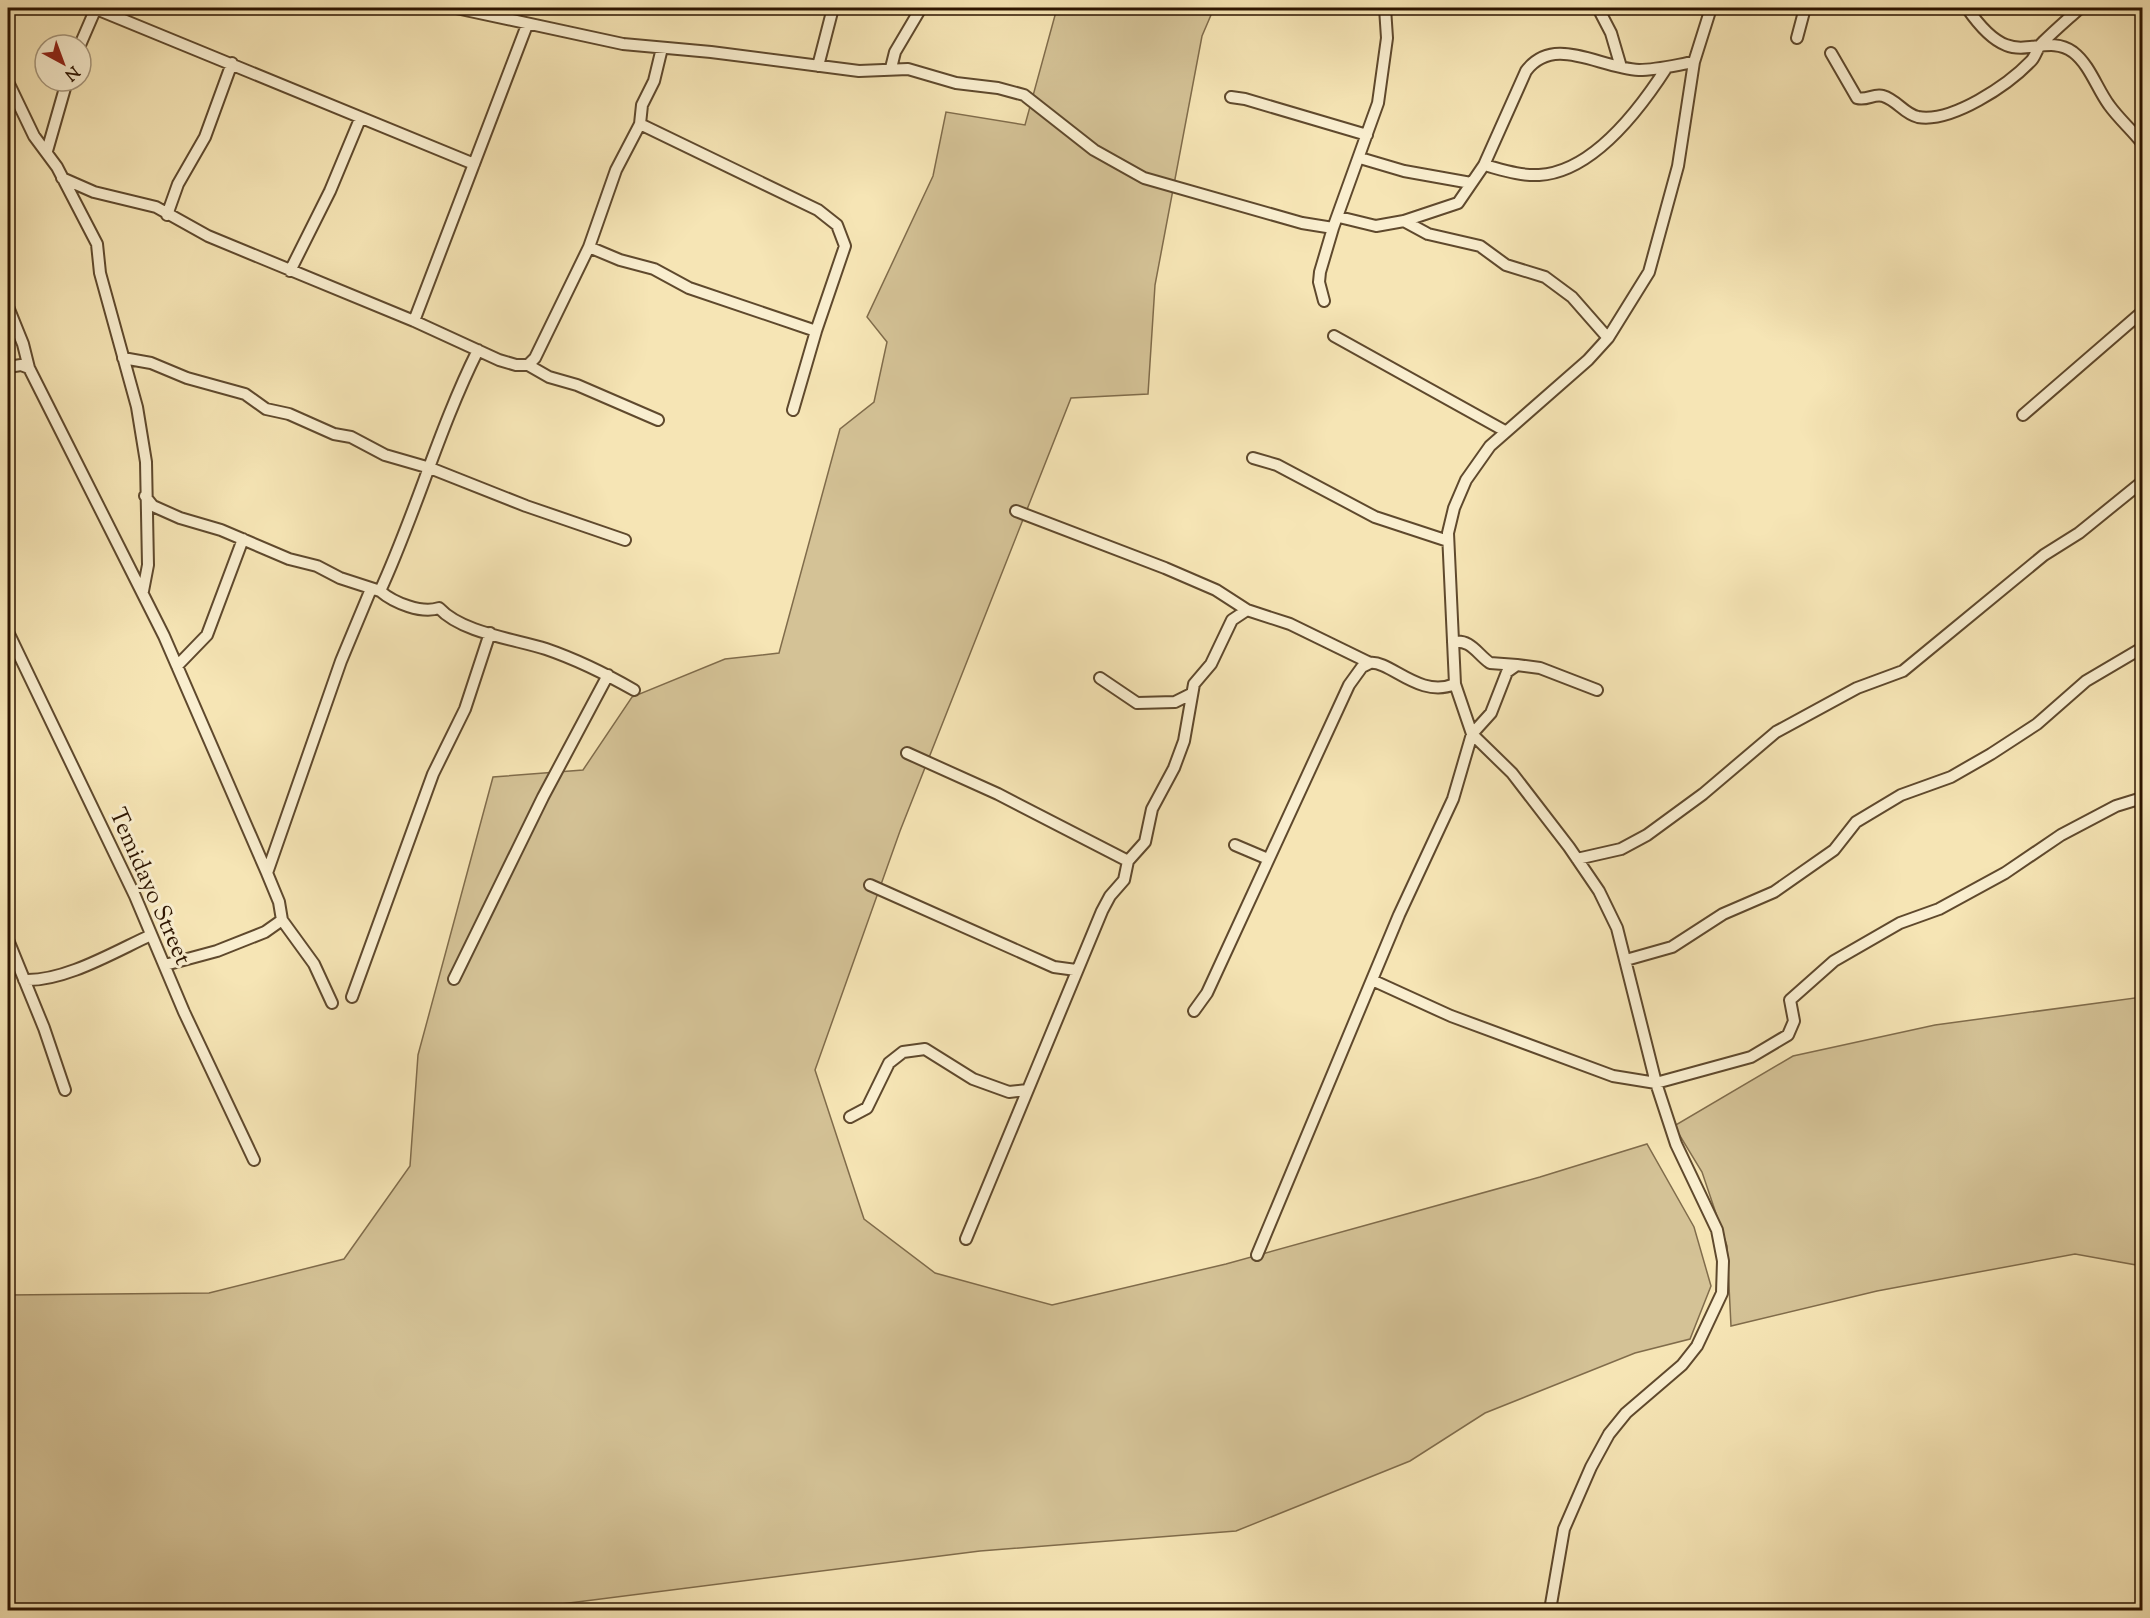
<svg xmlns="http://www.w3.org/2000/svg" width="2150" height="1618" viewBox="0 0 2150 1618" font-family="'Sorts Mill Goudy',serif">
	<style>
		.green { fill: #d4c296; stroke: #806c4b; stroke-width: 1.5 }
		.lines { fill: none; stroke-linecap: round; stroke-linejoin: round }
		.minor-casing { stroke: #5f492d; stroke-width: 14 }
		.minor { stroke: #f9eecf; stroke-width: 10 }
		.labels { text-anchor: middle; stroke-width: 6; stroke-linejoin: round; paint-order: stroke }
		.street-label { font-size: 24px; fill: #2d1500; stroke: #f9eecf }
	</style>
	<rect width="100%" height="100%" fill="#f6e5b5"/>
	<filter id="stains"><feTurbulence type="fractalNoise" baseFrequency=".00333" numOctaves="4"/><feColorMatrix values="0 0 0 0 .2 0 0 0 0 .09 0 0 0 0 .02 0 0 0 .5 -.17"/></filter>
	<radialGradient id="worn" r=".72"><stop offset=".6" stop-color="#630" stop-opacity="0"/><stop offset="1" stop-color="#630" stop-opacity=".3"/></radialGradient>
	<!-- green -->
	<path class="green" d="M 1057,8 L 1214,8 L 1202,36 L 1155,285 L 1148,394 L 1071,398 L 900,831 L 815,1070 L 864,1219 L 935,1273 L 1052,1305 L 1226,1264 L 1540,1177 L 1647,1144 L 1694,1227 L 1711,1286 L 1690,1339 L 1635,1353 L 1485,1413 L 1410,1461 L 1236,1531 L 980,1551 L 514,1610 L 8,1610 L 8,1295 L 209,1293 L 344,1259 L 410,1166 L 418,1055 L 493,777 L 583,770 L 632,697 L 725,659 L 779,653 L 840,429 L 874,402 L 887,342 L 867,317 L 933,176 L 946,112 L 1025,125 Z
		M 2142,997 L 2142,1266 L 2075,1254 L 1877,1291 L 1731,1326 L 1727,1246 L 1702,1172 L 1674,1126 L 1793,1056 L 1935,1025 Z"/>
	<g class="lines">
		<!-- minor casing -->
		<g class="minor-casing">
			<path id="minor" d="M 94,8 L 474,164
				M 456,8 L 623,44 L 711,52 L 859,71 L 908,69 L 956,83 L 998,88 L 1024,95 L 1094,150 L 1144,178 L 1302,223 L 1333,228
				M 1598,8 L 1611,33 L 1621,67
				M 1967,8 C 1976,21 1990,39 2006,45 C 2028,54 2051,36 2073,52 C 2090,65 2097,89 2109,105 C 2119,119 2132,130 2142,143
				M 1797,38 L 1805,8
				M 80,45 L 96,8
				M 1831,53 L 1857,98 C 1867,101 1874,93 1883,96 C 1897,100 1904,114 1918,117 C 1952,123 2008,85 2031,61 C 2036,56 2037,47 2043,42 C 2055,30 2068,19 2080,8
				M 818,66 L 833,8
				M 891,68 L 895,52 L 921,8
				M 8,82 L 34,136 L 57,167 L 97,244 L 100,273 L 137,407 L 146,462 L 148,565 L 143,591
				M 1231,97 L 1245,99 L 1367,135
				M 640,124 L 818,210 L 837,225 L 845,246 L 816,331 L 793,410
				M 47,151 L 67,81
				M 1360,158 L 1404,171 L 1471,183
				M 1484,165 C 1503,170 1520,176 1539,175 C 1593,172 1640,109 1667,67
				M 62,178 L 94,192 L 156,207 L 208,236 L 414,321 L 499,360 L 516,365 L 528,365 L 549,377 L 577,385 L 658,420
				M 167,215 L 178,184 L 205,137 L 232,63
				M 1339,217 L 1376,226 L 1404,221 L 1458,203 L 1484,165 L 1526,71 C 1554,34 1599,68 1639,70 C 1657,70 1676,65 1694,62
				M 1404,221 L 1428,234 L 1480,246 L 1506,265 L 1545,277 L 1572,297 L 1608,338
				M 589,247 L 620,260 L 654,269 L 689,288 L 816,331
				M 290,271 L 330,191 L 360,119
				M 1324,301 L 1319,282 L 1320,272 L 1333,228 L 1378,103 L 1387,38 L 1385,8
				M 8,307 L 23,344 L 29,368 L 164,636 L 267,873
				M 414,321 L 527,25
				M 1334,336 L 1505,431
				M 123,358 L 151,363 L 187,378 L 245,394 L 266,409 L 289,414 L 334,434 L 351,437 L 385,455 L 430,468 L 526,506 L 625,540
				M 528,365 L 535,358 L 589,247 L 616,170 L 640,124 L 642,105 L 654,81 L 662,48
				M 8,367 L 21,365 L 29,368
				M 2023,415 L 2142,312
				M 1253,458 L 1277,465 L 1375,517 L 1448,541
				M 145,496 L 153,506 L 180,518 L 221,530 L 289,559 L 317,566 L 340,578 L 380,591 C 416,513 439,428 478,350
				M 1016,511 L 1165,568 L 1216,590 L 1247,610 L 1290,624 L 1370,663 C 1390,660 1419,699 1455,684
				M 380,591 C 394,603 422,614 439,608 C 462,633 515,639 546,649 C 578,660 606,674 634,690
				M 8,632 L 135,896 L 184,1012 L 254,1160
				M 1453,642 C 1471,639 1477,654 1490,663 L 1517,665
				M 177,666 L 207,635 L 243,539
				M 1100,678 L 1137,703 L 1175,702 L 1191,694
				M 907,753 L 998,794 L 1128,861
				M 1235,845 L 1268,859
				M 1577,859 L 1621,849 L 1647,835 L 1703,794 L 1776,732 L 1857,688 L 1903,671 L 2044,555 L 2079,533 L 2142,482
				M 870,885 L 1054,967 L 1076,970
				M 8,940 L 44,1028 L 65,1090
				M 1626,960 L 1672,947 L 1723,914 L 1774,892 L 1834,850 L 1856,822 L 1901,795 L 1951,777 L 1991,754 L 2037,724 L 2086,681 L 2142,648
				M 165,965 L 217,951 L 265,932 L 282,920
				M 454,979 L 543,797 L 608,675
				M 24,980 C 64,982 114,952 151,935
				M 1372,980 L 1451,1016 L 1613,1076 L 1656,1083 L 1751,1057 L 1788,1035 L 1794,1021 L 1790,1000 L 1834,961 L 1900,923 L 1939,909 L 2005,873 L 2061,835 L 2116,806 L 2142,798
				M 352,997 L 433,774 L 465,709 L 490,633
				M 332,1003 L 314,964 L 282,920 L 279,902 L 267,873 L 341,661 L 371,589
				M 1194,1011 L 1207,993 L 1349,685 L 1362,667 L 1370,663
				M 850,1117 L 867,1108 L 889,1063 L 903,1052 L 925,1049 L 973,1079 L 1009,1092 L 1027,1090
				M 966,1239 L 1102,911 L 1110,896 L 1124,880 L 1128,861 L 1145,842 L 1152,809 L 1174,768 L 1184,741 L 1194,684 L 1211,664 L 1232,620 L 1247,610
				M 1257,1255 L 1399,915 L 1453,799 L 1472,734 L 1491,713 L 1507,672 L 1517,665 L 1540,668 L 1597,690
				M 1550,1610 L 1564,1529 L 1591,1467 L 1609,1434 L 1626,1413 L 1682,1365 L 1697,1346 L 1722,1293 L 1723,1261 L 1717,1230 L 1676,1144 L 1656,1083 L 1617,928 L 1599,891 L 1569,847 L 1512,773 L 1472,734 L 1455,684 L 1448,533 L 1454,508 L 1466,480 L 1490,446 L 1588,360 L 1608,338 L 1649,272 L 1678,166 L 1694,62 L 1711,8"/>
		</g>
		<!-- minor -->
		<use href="#minor" class="minor"/>
	</g>
	<g class="labels">
		<!-- street labels -->
		<g class="street-label">
			<text transform="translate(151 886) rotate(66)" y="8">Temidayo Street</text>
		</g>
	</g>
	<!-- margin -->
	<rect width="2150" height="1618" fill="none" stroke="#f6e5b5" stroke-width="30"/>
	<rect x="9" y="9" width="2132" height="1600" fill="none" stroke="#2d1500" stroke-width="3"/>
	<rect x="15" y="15" width="2120" height="1588" fill="none" stroke="#2d1500" stroke-width="1.5"/>
	<!-- north arrow -->
	<g transform="translate(63 63) rotate(139)"><circle r="28" fill="#f9eecf" stroke="#a7977c" stroke-width="1.5"/>
	<path d="M0-4.5L10 22L0 15L-10 22Z" fill="#8f2418"/>
	<text y="-9" font-size="16" font-weight="bold" text-anchor="middle" fill="#2d1500">N</text>
	</g>
	<rect width="100%" height="100%" filter="url(#stains)"/>
	<rect width="100%" height="100%" fill="url(#worn)"/>
</svg>
